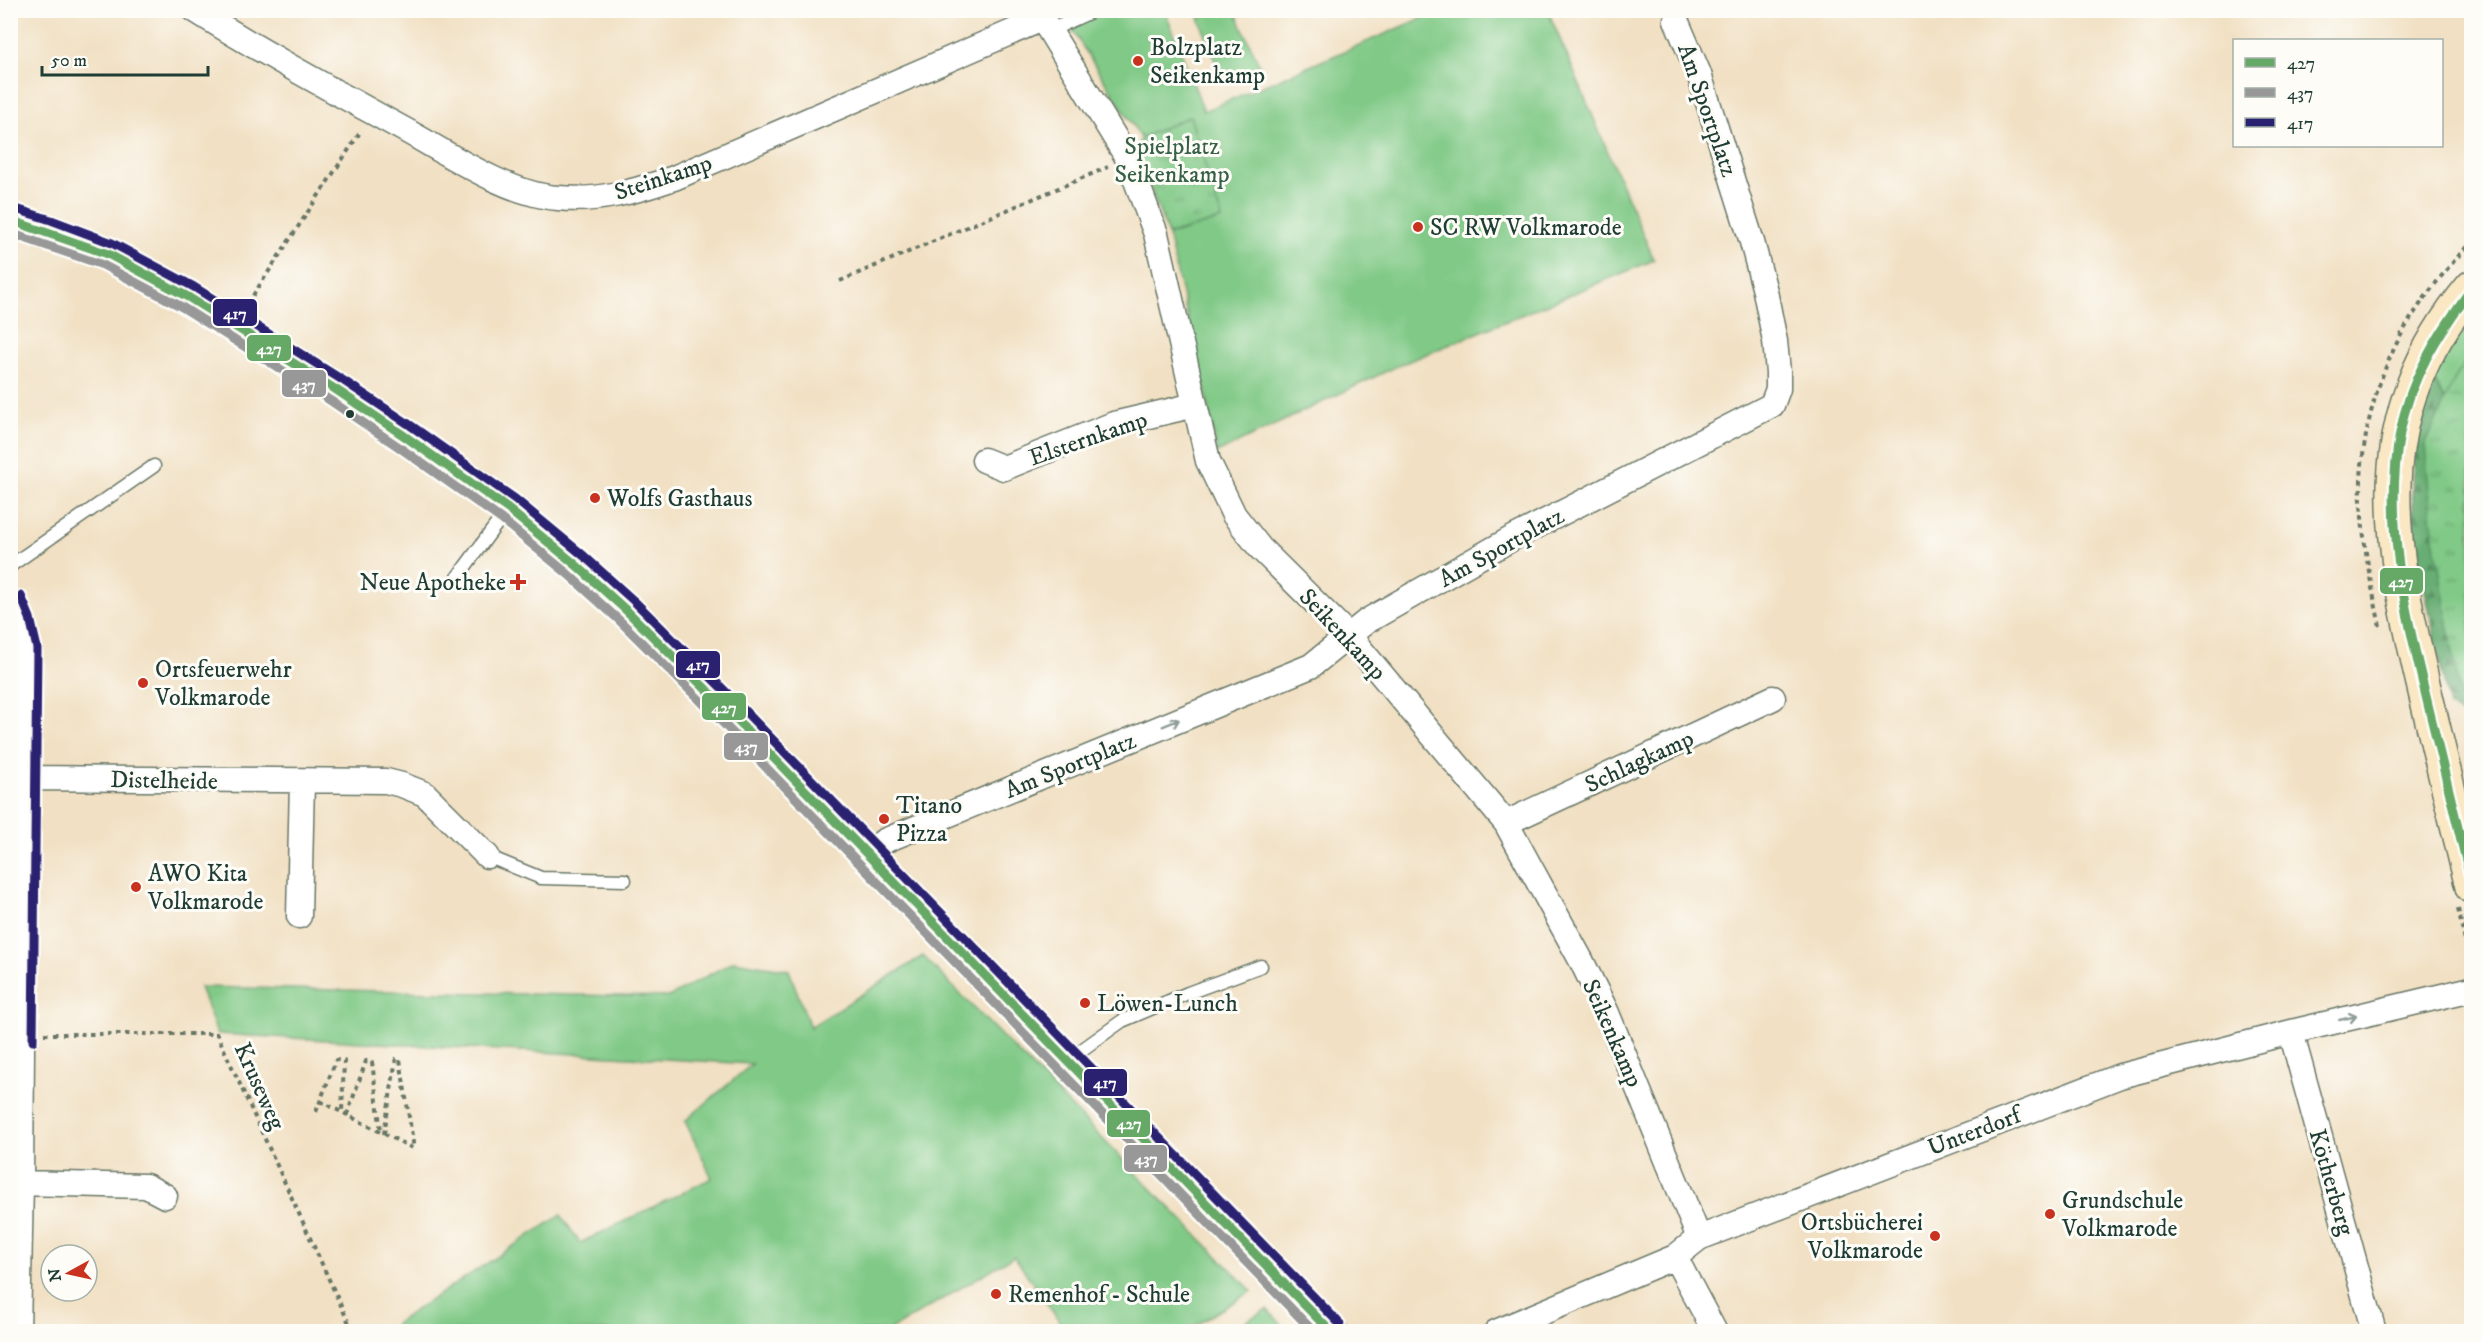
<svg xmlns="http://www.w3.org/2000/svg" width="2482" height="1342" viewBox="0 0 2482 1342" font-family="'IM FELL DW Pica',serif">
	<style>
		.grass { fill: #80c986; stroke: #50835d; stroke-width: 1.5 }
		.forest { fill: url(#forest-firs); stroke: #447554; stroke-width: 1.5 }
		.park { fill: url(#park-tufts); stroke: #50835d; stroke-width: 1.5 }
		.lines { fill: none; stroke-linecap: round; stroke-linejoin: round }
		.service-casing { stroke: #687666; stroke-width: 15 }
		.minor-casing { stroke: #687666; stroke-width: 27 }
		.secondary-casing { stroke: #687666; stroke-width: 36 }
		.primary-casing { stroke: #687666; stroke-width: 36 }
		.path { stroke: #687666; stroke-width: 4; stroke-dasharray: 4.5 4.5; stroke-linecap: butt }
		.service { stroke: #fff; stroke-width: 12 }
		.minor { stroke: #fff; stroke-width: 24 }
		.secondary { stroke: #fae7c3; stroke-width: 33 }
		.primary { stroke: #f3c26a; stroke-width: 33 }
		.bus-1-casing { stroke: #fdfcf7; stroke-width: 14 }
		.bus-2-casing { stroke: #fdfcf7; stroke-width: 14 }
		.bus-3-casing { stroke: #fdfcf7; stroke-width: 14 }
		.bus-1 { stroke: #66a866; stroke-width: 9 }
		.bus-2 { stroke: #979897; stroke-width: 9 }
		.bus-3 { stroke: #2b2171; stroke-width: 9 }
		.oneway { stroke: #8f9e9a }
		.poi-dot { fill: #c8321e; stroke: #fdfcf7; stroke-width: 2 }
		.bus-dot { fill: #1f3d34; stroke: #fdfcf7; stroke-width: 2 }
		.labels { text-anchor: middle; stroke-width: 6; stroke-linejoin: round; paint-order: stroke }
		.poi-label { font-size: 24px; fill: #1f3d34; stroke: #fdfcf7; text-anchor: start }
		.street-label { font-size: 24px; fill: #1f3d34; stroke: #fdfcf7 }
		.park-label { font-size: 24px; fill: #376048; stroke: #fdfcf7 }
		.line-badge { stroke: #fdfcf7; stroke-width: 2 }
		.badge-label { font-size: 16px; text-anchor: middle; font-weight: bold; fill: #fff }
	</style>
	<defs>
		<pattern id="forest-firs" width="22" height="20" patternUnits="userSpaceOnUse" patternTransform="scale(1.5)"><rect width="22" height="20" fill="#68ad73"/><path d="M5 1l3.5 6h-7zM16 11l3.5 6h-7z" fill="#558e5f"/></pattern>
		<pattern id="park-tufts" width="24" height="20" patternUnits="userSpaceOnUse" patternTransform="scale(1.5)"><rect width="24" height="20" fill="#80c986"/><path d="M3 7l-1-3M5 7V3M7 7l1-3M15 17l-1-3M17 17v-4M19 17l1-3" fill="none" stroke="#68a46e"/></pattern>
	</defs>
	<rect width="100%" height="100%" fill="#fdfcf7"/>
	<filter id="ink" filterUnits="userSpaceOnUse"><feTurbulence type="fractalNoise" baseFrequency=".0167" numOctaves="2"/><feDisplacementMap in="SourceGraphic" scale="12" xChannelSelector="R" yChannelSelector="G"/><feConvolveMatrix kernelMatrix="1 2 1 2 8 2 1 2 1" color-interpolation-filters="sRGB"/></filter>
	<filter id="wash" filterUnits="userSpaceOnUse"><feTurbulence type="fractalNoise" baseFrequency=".008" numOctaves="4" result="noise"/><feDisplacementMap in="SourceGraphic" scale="24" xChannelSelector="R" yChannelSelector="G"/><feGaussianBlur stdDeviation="1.35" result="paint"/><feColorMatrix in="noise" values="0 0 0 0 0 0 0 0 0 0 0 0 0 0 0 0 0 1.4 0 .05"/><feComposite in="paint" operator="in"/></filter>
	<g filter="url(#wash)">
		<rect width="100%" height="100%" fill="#f1e0c3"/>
		<!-- grass -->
		<path class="grass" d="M 1060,11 L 1165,11 L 1204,111 L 1439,11 L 1548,11 L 1654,260 L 1395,367 L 1217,453 L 1205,391 L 1168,235 L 1190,117 L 1141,138 Z
			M 1218,11 L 1235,11 L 1260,66 L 1223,81 L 1199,18 Z
			M 2471,314 L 2471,456 L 2433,378 L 2464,322 Z
			M 923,956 L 1252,1291 L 1186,1331 L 1066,1331 L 1014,1256 L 889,1331 L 390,1331 L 400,1320 L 561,1215 L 580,1243 L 712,1178 L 685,1121 L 752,1064 L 217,1034 L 200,987 L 669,997 L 734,961 L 789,970 L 810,1027 Z
			M 1267,1309 L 1288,1331 L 1229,1331 Z"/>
		<!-- forest -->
		<path class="forest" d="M 2433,378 L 2471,456 L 2471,719 L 2449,707 L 2414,537 L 2412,480 L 2420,413 Z"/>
		<!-- park -->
		<path class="park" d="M 1190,116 L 1222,219 L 1168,235 L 1136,149 L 1141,138 Z
			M 2471,354 L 2471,739 L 2457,679 L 2432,524 L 2425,446 L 2455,378 Z"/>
	</g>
	<g filter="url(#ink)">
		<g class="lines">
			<!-- service casing -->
			<g class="service-casing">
				<path id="service" d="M 1049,31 L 1095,10
					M 10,566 L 154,466
					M 456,579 L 507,510
					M 487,856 L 541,878 L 625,880
					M 1069,1059 L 1122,1021 L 1188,993 L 1261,966"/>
			</g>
			<!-- minor casing -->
			<g class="minor-casing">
				<path id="minor" d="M 195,10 C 263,53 334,91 405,130 C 448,154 509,195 558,198 C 599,202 636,191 674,178 L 1042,19
					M 1037,10 L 1128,159 L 1156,234 L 1208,461 L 1234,515 L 1260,548 L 1350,637 L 1506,823 L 1581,960 L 1607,1013 L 1699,1238
					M 984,460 L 1004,468 L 1114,424 L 1195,405
					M 10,601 L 19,622 L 25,648 L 21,1183 L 18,1332
					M 25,778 L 386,781 L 402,785 L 425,794 L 487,856
					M 1506,823 L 1773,698
					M 868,855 L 884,841 L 1311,666 L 1367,621 L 1511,539 L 1772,405 L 1778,389 L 1778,372 L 1775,341 L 1765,291 L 1752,242 L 1699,74 L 1676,20
					M 299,916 L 302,781
					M 2291,1032 L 2374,1332
					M 21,1183 L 146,1186 L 165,1196
					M 1675,1257 L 1715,1332
					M 1496,1332 L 1675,1257 L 1699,1238 L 2120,1076 L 2291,1032 L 2472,989"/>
			</g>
			<!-- secondary casing -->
			<g class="secondary-casing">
				<path id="secondary" d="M 2472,287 C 2363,418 2389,540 2425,692 C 2441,757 2456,822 2472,887"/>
			</g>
			<!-- primary casing -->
			<g class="primary-casing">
				<path id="primary" d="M 10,220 L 47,231 L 108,254 L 188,297 L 338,391 L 403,435 L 508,509 L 576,565 L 627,611 L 731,714 L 1331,1332"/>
			</g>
			<!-- path -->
			<path class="path" d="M 840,281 L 1108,167
				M 248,303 L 361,131
				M 2380,626 C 2372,590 2365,554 2362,517 C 2356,454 2373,383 2405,328 C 2423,297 2447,268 2472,241
				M 2458,909 L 2471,969
				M 44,1034 L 217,1034 L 353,1332
				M 320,1101 L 414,1149
				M 316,1112 L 336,1060 L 344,1061 L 342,1112
				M 347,1115 L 366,1061 L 372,1062 L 381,1132
				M 384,1134 L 396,1059 L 400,1059 L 414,1149"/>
			<!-- service -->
			<use href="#service" class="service"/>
			<!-- minor -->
			<use href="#minor" class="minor"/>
			<!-- secondary -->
			<use href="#secondary" class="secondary"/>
			<!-- primary -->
			<use href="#primary" class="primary"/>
			<!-- bus-1 casing -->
			<g class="bus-1-casing">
				<path id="bus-1" d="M 10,220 L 108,254 L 188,297 L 338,391 L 403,435 L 508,509 L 576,565 L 627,611 L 731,714 L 1331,1332
					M 2472,288 C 2439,333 2410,377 2400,433 C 2382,528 2409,625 2431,717 C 2445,773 2458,829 2472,885"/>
			</g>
			<!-- bus-2 casing -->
			<g class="bus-2-casing">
				<path id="bus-2" d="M 10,233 L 103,265 L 182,307 L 331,401 L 396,445 L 501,519 L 568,574 L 619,620 L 722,722 L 1314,1332"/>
			</g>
			<!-- bus-3 casing -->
			<g class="bus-3-casing">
				<path id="bus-3" d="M 13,208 L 51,220 L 112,243 L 194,287 L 344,381 L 410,425 L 515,499 L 584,556 L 635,602 L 740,706 L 1340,1324
					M 21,596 L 30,618 L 37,648 L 33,1041"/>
			</g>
			<!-- bus-1 -->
			<use href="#bus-1" class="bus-1"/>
			<!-- bus-2 -->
			<use href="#bus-2" class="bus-2"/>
			<!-- bus-3 -->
			<use href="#bus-3" class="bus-3"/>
		</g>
		<!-- one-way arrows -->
		<defs><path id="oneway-shaft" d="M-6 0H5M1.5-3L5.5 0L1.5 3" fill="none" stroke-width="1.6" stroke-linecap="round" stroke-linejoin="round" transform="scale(1.5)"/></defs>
		<g class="oneway">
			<use href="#oneway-shaft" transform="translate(1171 723) rotate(-22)"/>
			<use href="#oneway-shaft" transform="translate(2348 1018) rotate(-13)"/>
		</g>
	</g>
	<!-- markers -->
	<g class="poi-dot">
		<circle cx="1138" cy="61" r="6"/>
		<circle cx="1418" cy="227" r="6"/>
		<circle cx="595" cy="498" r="6"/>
		<path d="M515 573h6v6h6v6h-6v6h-6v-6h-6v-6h6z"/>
		<circle cx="143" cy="683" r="6"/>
		<circle cx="884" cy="819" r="6"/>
		<circle cx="136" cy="887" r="6"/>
		<circle cx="1085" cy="1003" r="6"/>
		<circle cx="2050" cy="1214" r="6"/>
		<circle cx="1935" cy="1236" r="6"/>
		<circle cx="996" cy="1294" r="6"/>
	</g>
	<circle class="bus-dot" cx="350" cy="414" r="5"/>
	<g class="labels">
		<!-- poi labels -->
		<g class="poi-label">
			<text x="1150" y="55">Bolzplatz<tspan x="1150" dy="28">Seikenkamp</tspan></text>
			<text x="1430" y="235">SC RW Volkmarode</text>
			<text x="607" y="506">Wolfs Gasthaus</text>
			<text x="506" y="590" text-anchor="end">Neue Apotheke</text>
			<text x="155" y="677">Ortsfeuerwehr<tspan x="155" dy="28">Volkmarode</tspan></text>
			<text x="896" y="813">Titano<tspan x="896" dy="28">Pizza</tspan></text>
			<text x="148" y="881">AWO Kita<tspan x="148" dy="28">Volkmarode</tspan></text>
			<text x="1097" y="1011">Löwen-Lunch</text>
			<text x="2062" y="1208">Grundschule<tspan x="2062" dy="28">Volkmarode</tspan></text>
			<text x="1923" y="1230" text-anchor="end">Ortsbücherei<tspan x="1923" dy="28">Volkmarode</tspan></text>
			<text x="1008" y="1302">Remenhof - Schule</text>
		</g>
		<!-- street labels -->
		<g class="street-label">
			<text transform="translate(1708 110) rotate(71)" y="8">Am Sportplatz</text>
			<text transform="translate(663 177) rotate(-18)" y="8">Steinkamp</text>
			<text transform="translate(1088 438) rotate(-19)" y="8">Elsternkamp</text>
			<text transform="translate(1501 547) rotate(-29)" y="8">Am Sportplatz</text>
			<text transform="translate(1343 634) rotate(47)" y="8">Seikenkamp</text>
			<text transform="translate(1639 761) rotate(-25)" y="8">Schlagkamp</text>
			<text transform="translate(1070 765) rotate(-22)" y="8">Am Sportplatz</text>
			<text transform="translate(164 780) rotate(1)" y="8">Distelheide</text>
			<text transform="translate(1613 1033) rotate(66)" y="8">Seikenkamp</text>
			<text transform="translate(260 1086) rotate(66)" y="8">Kruseweg</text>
			<text transform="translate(1974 1131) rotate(-21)" y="8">Unterdorf</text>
			<text transform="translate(2332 1182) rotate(74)" y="8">Kötherberg</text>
		</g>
		<!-- park labels -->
		<g class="park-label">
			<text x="1172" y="154">Spielplatz<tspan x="1172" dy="28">Seikenkamp</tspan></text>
		</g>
	</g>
	<g class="line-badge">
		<rect x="212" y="298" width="46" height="29" rx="6" fill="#2b2171"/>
		<rect x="246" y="334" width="46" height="28" rx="6" fill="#66a866"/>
		<rect x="281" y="369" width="46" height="29" rx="6" fill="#979897"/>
		<rect x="2379" y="567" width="45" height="28" rx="6" fill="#66a866"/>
		<rect x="675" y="650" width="46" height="29" rx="6" fill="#2b2171"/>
		<rect x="701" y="692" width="46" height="29" rx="6" fill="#66a866"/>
		<rect x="723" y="732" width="46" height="29" rx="6" fill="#979897"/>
		<rect x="1083" y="1068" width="45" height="29" rx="6" fill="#2b2171"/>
		<rect x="1106" y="1109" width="45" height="29" rx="6" fill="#66a866"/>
		<rect x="1123" y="1144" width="45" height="29" rx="6" fill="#979897"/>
	</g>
	<g class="badge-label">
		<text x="235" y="319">417</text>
		<text x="269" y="354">427</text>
		<text x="304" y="390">437</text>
		<text x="2401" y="587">427</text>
		<text x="698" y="670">417</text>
		<text x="724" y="713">427</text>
		<text x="746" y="752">437</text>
		<text x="1105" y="1088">417</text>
		<text x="1129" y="1129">427</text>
		<text x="1146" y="1164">437</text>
	</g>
	<!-- margin -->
	<rect width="2482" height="1342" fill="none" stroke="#fdfcf7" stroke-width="36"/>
	<!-- legend -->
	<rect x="2233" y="39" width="210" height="108" fill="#fdfcf7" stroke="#a4b0a9" stroke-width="1.5"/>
	<rect x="2245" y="58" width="30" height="9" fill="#66a866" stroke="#a4b0a9" stroke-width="1.5"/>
	<text x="2287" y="69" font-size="18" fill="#1f3d34">427</text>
	<rect x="2245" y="88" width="30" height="9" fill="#979897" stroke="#a4b0a9" stroke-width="1.5"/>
	<text x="2287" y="99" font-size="18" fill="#1f3d34">437</text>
	<rect x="2245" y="118" width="30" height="9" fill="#2b2171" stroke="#a4b0a9" stroke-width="1.5"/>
	<text x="2287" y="129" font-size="18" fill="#1f3d34">417</text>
	<!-- north arrow -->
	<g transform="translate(69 1273) rotate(262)"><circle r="28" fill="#fdfcf7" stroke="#a4b0a9" stroke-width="1.5"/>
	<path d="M0-4.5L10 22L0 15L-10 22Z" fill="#c8321e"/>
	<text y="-9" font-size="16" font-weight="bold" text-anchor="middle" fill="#1f3d34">N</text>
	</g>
	<!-- scale -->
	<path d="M42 66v9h166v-9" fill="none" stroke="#1f3d34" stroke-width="3"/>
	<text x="51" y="66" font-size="18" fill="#1f3d34" stroke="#fdfcf7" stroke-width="4.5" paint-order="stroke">50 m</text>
</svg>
